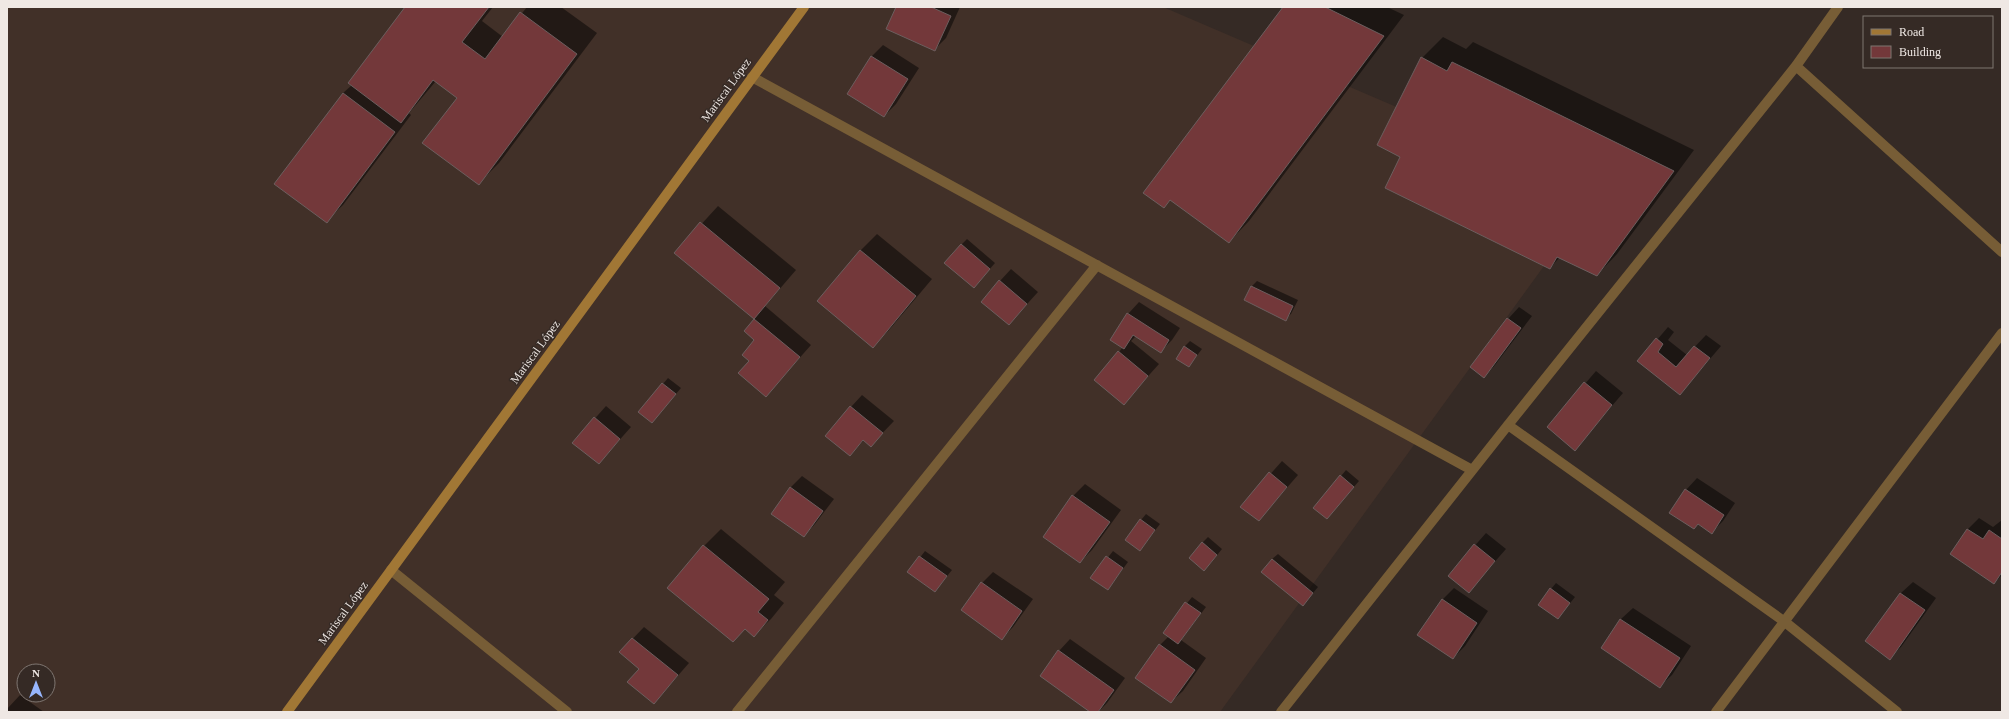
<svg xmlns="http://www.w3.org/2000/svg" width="2009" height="719" viewBox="0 0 2009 719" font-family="Georgia,serif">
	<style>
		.built { fill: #413028; fill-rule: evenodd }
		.shadow { fill: #0007 }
		.building { fill: #73383a; stroke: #6c5e5e }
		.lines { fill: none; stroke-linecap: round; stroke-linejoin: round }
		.street { stroke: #775d36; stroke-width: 10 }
		.secondary { stroke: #a17735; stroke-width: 10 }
		.labels { text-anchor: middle; stroke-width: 3; stroke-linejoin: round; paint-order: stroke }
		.street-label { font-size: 12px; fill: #efe8e4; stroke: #352a25 }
	</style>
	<rect width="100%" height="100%" fill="#352a25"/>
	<!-- built -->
	<path class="built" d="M 7,7 L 1163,7 L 1597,193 L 1220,712 L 7,712 ZM 24,671 L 48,671 L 48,695 L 24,695 Z"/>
	<!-- shadow -->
	<path class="shadow" d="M 406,7 L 493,7 L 482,21 L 503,37 L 527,7 L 561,7 L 597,33 L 499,163 L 478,184 L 458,97 L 436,81 L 409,113 L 411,115 L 343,205 L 326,221 L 343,93 L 352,85 Z
		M 897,7 L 960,7 L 946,38 L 934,50 Z
		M 1284,7 L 1387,7 L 1404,15 L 1249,221 L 1229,242 L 1171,199 L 1164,207 Z
		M 1443,37 L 1466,49 L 1473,42 L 1694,150 L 1617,254 L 1597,275 L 1560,257 L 1550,268 L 1402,156 L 1422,58 Z
		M 883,45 L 919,68 L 896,104 L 884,116 L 848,93 L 872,56 Z
		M 718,206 L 796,270 L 765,306 L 811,345 L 766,396 L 750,361 L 756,340 L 745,331 L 755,318 L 675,253 Z
		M 877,234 L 932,279 L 889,330 L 873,346 L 818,301 L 861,250 Z
		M 967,239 L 995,263 L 974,287 L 961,245 Z
		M 1011,269 L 1038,292 L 1009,324 L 1000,281 Z
		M 1257,281 L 1298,300 L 1291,314 L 1285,319 L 1245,299 L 1252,286 Z
		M 1139,302 L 1180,328 L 1172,340 L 1161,351 L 1136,336 L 1131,341 L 1159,364 L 1124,403 L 1119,352 L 1123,347 L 1128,314 Z
		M 1519,307 L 1532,316 L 1495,365 L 1484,377 L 1508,319 Z
		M 1668,327 L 1674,332 L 1668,340 L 1687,355 L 1706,335 L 1721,346 L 1680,394 L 1639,361 Z
		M 1190,341 L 1202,349 L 1189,366 L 1184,347 Z
		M 1596,371 L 1623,393 L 1575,449 L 1548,427 Z
		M 668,378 L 681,388 L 652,422 L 639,412 Z
		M 862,395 L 894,421 L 871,445 L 864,440 L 850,455 L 851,407 Z
		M 606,406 L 631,427 L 599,463 L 574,442 Z
		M 1282,461 L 1298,475 L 1259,520 L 1242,506 Z
		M 1346,470 L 1359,481 L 1327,518 L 1341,476 Z
		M 802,476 L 834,499 L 815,524 L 804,536 L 790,488 Z
		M 1697,478 L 1735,503 L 1723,521 L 1712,532 L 1698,524 L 1694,528 L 1686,490 Z
		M 1085,484 L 1121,510 L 1092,550 L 1080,562 L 1073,496 Z
		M 1146,514 L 1160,524 L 1140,550 L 1141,520 Z
		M 1979,518 L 1993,527 L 2002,520 L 2002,575 L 1994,583 L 1951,554 L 1968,529 Z
		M 721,529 L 785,582 L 774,595 L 784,603 L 771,619 L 754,635 L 746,628 L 733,641 L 669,588 L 704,546 Z
		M 1486,533 L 1506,549 L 1469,591 L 1449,575 Z
		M 1208,537 L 1222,549 L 1210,564 L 1202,543 Z
		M 925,551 L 952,570 L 935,591 L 909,572 Z
		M 1113,551 L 1128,562 L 1108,589 L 1092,578 Z
		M 1278,554 L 1318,587 L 1308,599 L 1272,559 Z
		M 993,572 L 1033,599 L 1013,627 L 1002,638 L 982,583 Z
		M 1913,582 L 1936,598 L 1901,647 L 1889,658 L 1866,641 L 1901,593 Z
		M 1556,583 L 1575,597 L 1558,618 L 1551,589 Z
		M 1454,588 L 1488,611 L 1465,646 L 1453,658 L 1442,600 Z
		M 1192,597 L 1206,607 L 1181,640 L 1206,658 L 1183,691 L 1171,702 L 1160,645 L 1169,636 L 1164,632 Z
		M 1633,608 L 1691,646 L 1672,675 L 1660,686 L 1602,648 L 1621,619 Z
		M 644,627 L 689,663 L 654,703 L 640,668 L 620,652 Z
		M 1070,639 L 1125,678 L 1107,703 L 1098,712 L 1092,712 L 1059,651 Z
		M 20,695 L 44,712 L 7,712 L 7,709 Z"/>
	<!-- building -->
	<path class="building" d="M 405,7 L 489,7 L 462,42 L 485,59 L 520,12 L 577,54 L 479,185 L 422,143 L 457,98 L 433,80 L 401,123 L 348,83 Z
		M 896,7 L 931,7 L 951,16 L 935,51 L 886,29 Z
		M 1283,7 L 1325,7 L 1384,36 L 1229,243 L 1170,200 L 1164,208 L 1143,193 Z
		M 871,56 L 908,79 L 884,117 L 847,94 Z
		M 1421,57 L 1447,71 L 1452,62 L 1674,171 L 1597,276 L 1557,257 L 1550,269 L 1385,188 L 1400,157 L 1377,145 Z
		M 343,93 L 395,132 L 327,223 L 274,184 Z
		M 700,222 L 780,288 L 754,319 L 674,253 Z
		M 961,244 L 990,269 L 974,288 L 944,263 Z
		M 860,250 L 916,296 L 873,348 L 817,301 Z
		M 999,280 L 1027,304 L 1009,325 L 981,302 Z
		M 1251,286 L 1293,306 L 1286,321 L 1244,300 Z
		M 1127,313 L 1169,340 L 1161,353 L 1133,335 L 1124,349 L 1110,340 Z
		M 1507,318 L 1521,328 L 1484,378 L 1470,367 Z
		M 754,319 L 800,357 L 766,397 L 738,373 L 749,361 L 742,355 L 754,340 L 744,331 Z
		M 1656,338 L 1663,344 L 1658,352 L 1676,367 L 1694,346 L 1710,358 L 1680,395 L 1637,361 Z
		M 1184,346 L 1197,355 L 1189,367 L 1176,359 Z
		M 1118,351 L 1148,376 L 1124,405 L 1094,380 Z
		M 1584,382 L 1612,405 L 1575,451 L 1547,427 Z
		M 662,383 L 676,394 L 652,423 L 638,412 Z
		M 850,406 L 883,433 L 871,447 L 863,440 L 850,456 L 825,436 Z
		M 594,417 L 620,439 L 599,464 L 572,443 Z
		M 1269,472 L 1287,487 L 1259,521 L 1240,507 Z
		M 1340,475 L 1354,487 L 1327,519 L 1313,508 Z
		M 790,487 L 823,511 L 804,537 L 771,514 Z
		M 1685,489 L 1724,515 L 1712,534 L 1698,524 L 1694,529 L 1669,513 Z
		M 1072,495 L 1110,522 L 1080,563 L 1043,537 Z
		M 1140,519 L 1155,530 L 1140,551 L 1125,540 Z
		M 1967,529 L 1983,539 L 1989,530 L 2002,539 L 2002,572 L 1994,584 L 1950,554 Z
		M 1202,542 L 1217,555 L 1204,571 L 1189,558 Z
		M 1474,544 L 1495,561 L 1469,593 L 1448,576 Z
		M 703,545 L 769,599 L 758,612 L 768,620 L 754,637 L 745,629 L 733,642 L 667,588 Z
		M 919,556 L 947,576 L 935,592 L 907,572 Z
		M 1106,556 L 1123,568 L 1108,590 L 1090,578 Z
		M 1272,559 L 1313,593 L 1303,606 L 1261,572 Z
		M 981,582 L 1022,611 L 1002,640 L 961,610 Z
		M 1550,588 L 1570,603 L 1558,619 L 1538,605 Z
		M 1900,593 L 1925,610 L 1890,660 L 1865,641 Z
		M 1442,599 L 1477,623 L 1453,659 L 1417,635 Z
		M 1185,602 L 1201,613 L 1178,644 L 1163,633 Z
		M 1620,619 L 1680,658 L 1660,688 L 1601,648 Z
		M 632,638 L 678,675 L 654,704 L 627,682 L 639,669 L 619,652 Z
		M 1159,644 L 1195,670 L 1171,703 L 1135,678 Z
		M 1058,650 L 1114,690 L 1098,712 L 1090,712 L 1040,676 Z"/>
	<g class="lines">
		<!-- street -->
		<path class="street" d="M 1796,66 L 2002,252
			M 752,77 L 1472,470
			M 1508,425 L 1785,622 L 1897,712
			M 391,570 L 567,712
			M 737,712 L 1097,265
			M 1281,712 L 1508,425 L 1796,66 L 1838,7
			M 1716,712 L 2002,333"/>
		<!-- secondary -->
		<path class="secondary" d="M 287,712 L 804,7"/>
	</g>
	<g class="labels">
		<!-- street labels -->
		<g class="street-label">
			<text transform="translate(726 90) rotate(-54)" y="4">Mariscal López</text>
			<text transform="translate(535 352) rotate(-54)" y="4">Mariscal López</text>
			<text transform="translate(343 613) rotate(-54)" y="4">Mariscal López</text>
		</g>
	</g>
	<!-- border -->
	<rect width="2009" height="719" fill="none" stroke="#efe8e4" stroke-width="16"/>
	<!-- legend -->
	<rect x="1863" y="16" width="130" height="52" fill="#352a25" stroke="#7f7671"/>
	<rect x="1871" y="29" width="20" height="6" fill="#a17735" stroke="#7f7671"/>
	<text x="1899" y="36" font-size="12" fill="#efe8e4">Road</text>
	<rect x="1871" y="46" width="20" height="12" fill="#73383a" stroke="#7f7671"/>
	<text x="1899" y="56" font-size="12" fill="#efe8e4">Building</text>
	<!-- north arrow -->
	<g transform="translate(36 683)"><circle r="19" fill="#352a25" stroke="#7f7671"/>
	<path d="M0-3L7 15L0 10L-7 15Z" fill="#97b6fd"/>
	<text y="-6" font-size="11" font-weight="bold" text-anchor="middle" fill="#efe8e4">N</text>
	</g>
</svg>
